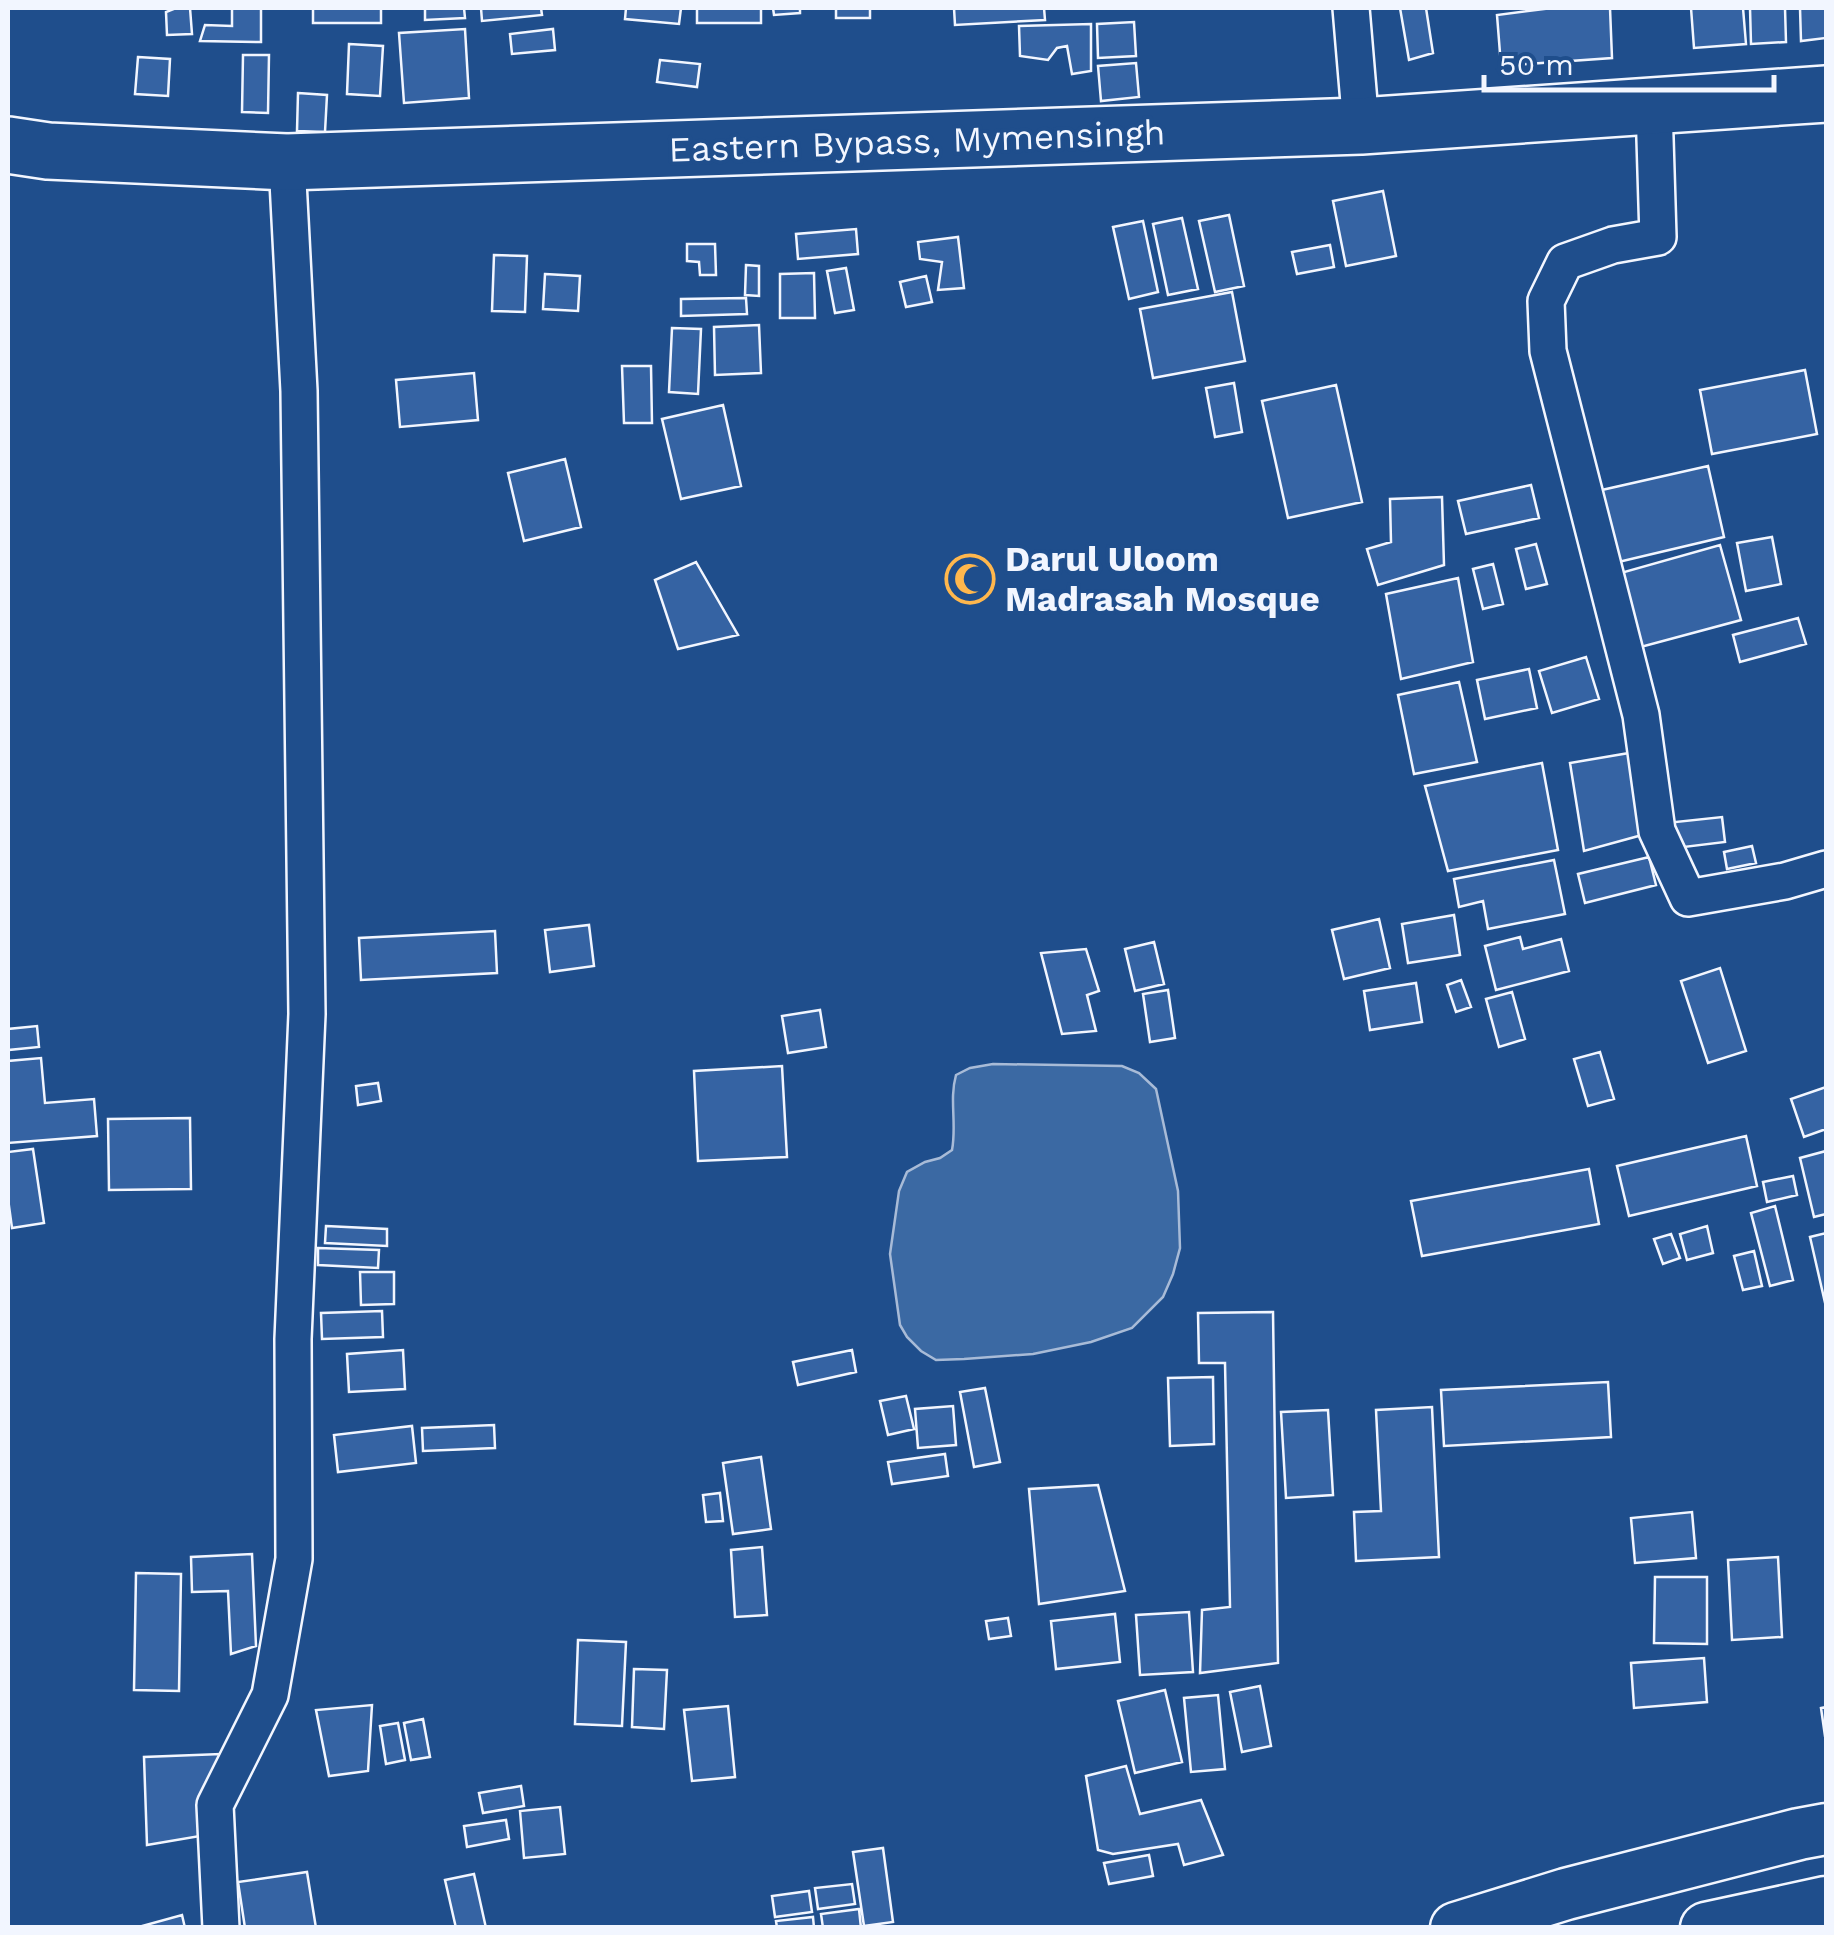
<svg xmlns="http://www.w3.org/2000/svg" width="1834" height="1935" viewBox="0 0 1834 1935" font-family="'Work Sans',sans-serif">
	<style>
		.water { fill: #3b69a3; stroke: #a8bbd7; stroke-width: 2.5 }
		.building { fill: #3563a3; stroke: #f2f6ff; stroke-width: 2.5 }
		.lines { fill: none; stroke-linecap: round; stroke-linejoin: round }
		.street-casing { stroke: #f2f6ff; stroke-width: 40 }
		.secondary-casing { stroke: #f2f6ff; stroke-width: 55 }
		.highway-casing { stroke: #f2f6ff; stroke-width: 60 }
		.street { stroke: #1f4e8c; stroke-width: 35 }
		.secondary { stroke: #1f4e8c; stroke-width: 50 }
		.highway { stroke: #1f4e8c; stroke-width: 55 }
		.labels { text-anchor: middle; stroke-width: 8; stroke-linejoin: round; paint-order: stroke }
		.street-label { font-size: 35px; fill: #f2f6ff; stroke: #1f4e8c }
		.poi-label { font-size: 35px; font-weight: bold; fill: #f2f6ff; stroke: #1f4e8c; text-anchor: start }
	</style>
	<rect width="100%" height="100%" fill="#1f4e8c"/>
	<!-- water -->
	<path class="water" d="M 993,1064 L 1122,1066 L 1139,1073 L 1156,1089 L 1178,1191 L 1180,1248 L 1173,1274 L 1163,1297 L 1132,1328 L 1091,1342 L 1033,1354 L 964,1359 L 936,1360 L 921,1351 L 907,1337 L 900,1325 L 890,1254 L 899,1191 L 907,1172 L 925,1162 L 940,1158 L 952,1150 C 957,1124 949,1100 956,1075 L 970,1068 Z"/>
	<!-- building -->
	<path class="building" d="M 176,8 L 190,8 L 192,34 L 167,35 L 166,12 Z
		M 232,8 L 261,8 L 261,42 L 200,41 L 205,25 L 232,26 Z
		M 313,8 L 381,8 L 381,23 L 313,23 Z
		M 425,8 L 464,8 L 465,18 L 425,20 Z
		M 481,8 L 541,8 L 542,15 L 482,21 Z
		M 626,8 L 681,8 L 679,24 L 625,19 Z
		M 697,8 L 761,8 L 761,23 L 697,23 Z
		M 773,8 L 800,8 L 800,13 L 774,15 Z
		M 836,8 L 870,8 L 870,18 L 836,18 Z
		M 954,8 L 1044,8 L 1045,20 L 955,25 Z
		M 1400,8 L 1426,8 L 1433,53 L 1409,60 Z
		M 1552,8 L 1610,8 L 1612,58 L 1501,66 L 1497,15 Z
		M 1691,8 L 1743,8 L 1746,44 L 1694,48 Z
		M 1750,8 L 1785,8 L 1786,42 L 1751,44 Z
		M 1800,8 L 1826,8 L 1826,38 L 1801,41 Z
		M 1134,22 L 1136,56 L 1098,58 L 1097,24 Z
		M 1091,24 L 1091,71 L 1072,74 L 1067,46 L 1057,48 L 1048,60 L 1020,56 L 1019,26 Z
		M 465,29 L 469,98 L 404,103 L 399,33 Z
		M 553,29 L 555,50 L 512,54 L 510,34 Z
		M 349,44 L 383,46 L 380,96 L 347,94 Z
		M 243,55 L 269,55 L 268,113 L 242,112 Z
		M 138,57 L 170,59 L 168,96 L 135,94 Z
		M 660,60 L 700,64 L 697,87 L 657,82 Z
		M 1136,63 L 1139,97 L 1101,101 L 1098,66 Z
		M 298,93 L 327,95 L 325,132 L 297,131 Z
		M 1383,191 L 1396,256 L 1346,266 L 1333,201 Z
		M 1229,215 L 1244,286 L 1215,292 L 1199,221 Z
		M 1182,218 L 1198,289 L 1168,295 L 1153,224 Z
		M 1143,221 L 1158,292 L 1129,299 L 1113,227 Z
		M 856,229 L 858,254 L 798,259 L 796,234 Z
		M 958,237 L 964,288 L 938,290 L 942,262 L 920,259 L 918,242 Z
		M 687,244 L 715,244 L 716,275 L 700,275 L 699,262 L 687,261 Z
		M 1330,245 L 1334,267 L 1297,274 L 1292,252 Z
		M 494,255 L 527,256 L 525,312 L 492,311 Z
		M 746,265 L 759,266 L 759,296 L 745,295 Z
		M 846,268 L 854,310 L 835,313 L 827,271 Z
		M 814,273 L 815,318 L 780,318 L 780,274 Z
		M 545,274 L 580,276 L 578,311 L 543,309 Z
		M 926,276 L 932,302 L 906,307 L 900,282 Z
		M 1232,292 L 1245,361 L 1153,378 L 1140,309 Z
		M 746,298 L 747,314 L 681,316 L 681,299 Z
		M 759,325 L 761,373 L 715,375 L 714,327 Z
		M 672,328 L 701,329 L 698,394 L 669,392 Z
		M 622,366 L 651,366 L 652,423 L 624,423 Z
		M 1805,370 L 1817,434 L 1712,454 L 1700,390 Z
		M 474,373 L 478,420 L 400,427 L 396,380 Z
		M 1234,383 L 1242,432 L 1215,437 L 1206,388 Z
		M 1336,385 L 1362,502 L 1288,518 L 1262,401 Z
		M 723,405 L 741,486 L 681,499 L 662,419 Z
		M 565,459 L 581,527 L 524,541 L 508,473 Z
		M 1708,466 L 1724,537 L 1610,564 L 1593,492 Z
		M 1531,485 L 1539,518 L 1466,534 L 1458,501 Z
		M 1442,497 L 1444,565 L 1378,585 L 1367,549 L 1391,542 L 1390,499 Z
		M 1772,537 L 1781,584 L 1746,591 L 1737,543 Z
		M 1536,544 L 1547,584 L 1526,589 L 1516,549 Z
		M 1720,545 L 1741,620 L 1637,648 L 1617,574 Z
		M 696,562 L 738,635 L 678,649 L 655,580 Z
		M 1493,564 L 1503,604 L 1483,609 L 1473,569 Z
		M 1458,578 L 1473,662 L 1401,679 L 1386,594 Z
		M 1798,618 L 1806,644 L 1740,662 L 1733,635 Z
		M 1586,657 L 1599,699 L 1552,713 L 1539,671 Z
		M 1529,669 L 1537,708 L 1485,719 L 1477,680 Z
		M 1459,682 L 1477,762 L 1414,774 L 1398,695 Z
		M 1629,753 L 1642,835 L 1584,851 L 1570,763 Z
		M 1542,763 L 1558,850 L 1448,871 L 1425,786 Z
		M 1722,817 L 1725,842 L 1676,848 L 1666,823 Z
		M 1752,846 L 1756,863 L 1727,869 L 1724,852 Z
		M 1649,857 L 1656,885 L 1585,903 L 1578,874 Z
		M 1554,860 L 1565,914 L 1488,929 L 1483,901 L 1459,907 L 1454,879 Z
		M 1454,915 L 1460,955 L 1408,963 L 1402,924 Z
		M 1379,919 L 1390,968 L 1344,979 L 1332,930 Z
		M 589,925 L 594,966 L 550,972 L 545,930 Z
		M 495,931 L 497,973 L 361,980 L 359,938 Z
		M 1520,937 L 1523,949 L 1561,939 L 1569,971 L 1496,990 L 1485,946 Z
		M 1154,942 L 1164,984 L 1135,991 L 1125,949 Z
		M 1086,949 L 1099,991 L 1087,995 L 1096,1031 L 1062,1034 L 1041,953 Z
		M 1720,968 L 1746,1051 L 1708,1063 L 1681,981 Z
		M 1461,980 L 1471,1007 L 1456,1012 L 1447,985 Z
		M 1416,983 L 1422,1022 L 1370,1030 L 1364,991 Z
		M 1168,990 L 1175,1038 L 1150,1042 L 1143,994 Z
		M 1512,992 L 1525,1039 L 1499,1047 L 1486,999 Z
		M 820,1010 L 826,1047 L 788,1053 L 782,1016 Z
		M 37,1026 L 39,1047 L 8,1050 L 8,1029 Z
		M 1600,1052 L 1614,1099 L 1588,1106 L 1574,1059 Z
		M 41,1058 L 45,1103 L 94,1099 L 97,1136 L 8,1143 L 8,1061 Z
		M 782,1066 L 787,1157 L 698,1161 L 694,1071 Z
		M 378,1083 L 381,1101 L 358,1105 L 356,1086 Z
		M 1826,1087 L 1826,1129 L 1804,1137 L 1791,1099 Z
		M 190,1118 L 191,1189 L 109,1190 L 108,1119 Z
		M 1746,1136 L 1757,1186 L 1629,1216 L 1617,1166 Z
		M 33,1149 L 44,1223 L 12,1228 L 8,1199 L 8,1152 Z
		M 1826,1151 L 1826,1214 L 1814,1217 L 1800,1158 Z
		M 1589,1169 L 1599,1224 L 1422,1256 L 1411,1201 Z
		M 1793,1176 L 1797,1195 L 1767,1202 L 1763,1182 Z
		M 1775,1206 L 1793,1280 L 1770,1286 L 1751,1213 Z
		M 326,1226 L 387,1229 L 387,1246 L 325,1243 Z
		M 1707,1226 L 1713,1253 L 1687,1260 L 1680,1234 Z
		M 1826,1233 L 1826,1307 L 1810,1237 Z
		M 1671,1234 L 1680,1258 L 1663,1264 L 1654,1239 Z
		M 318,1248 L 379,1250 L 378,1268 L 318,1265 Z
		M 1754,1251 L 1762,1286 L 1743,1290 L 1734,1256 Z
		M 360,1272 L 394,1272 L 394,1304 L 361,1305 Z
		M 382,1311 L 383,1337 L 322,1339 L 321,1313 Z
		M 1273,1312 L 1278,1663 L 1200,1673 L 1202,1610 L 1230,1607 L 1225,1363 L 1199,1363 L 1198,1313 Z
		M 403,1350 L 405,1389 L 349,1392 L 347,1354 Z
		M 852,1350 L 856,1372 L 798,1385 L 793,1362 Z
		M 1213,1377 L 1214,1444 L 1170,1446 L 1168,1378 Z
		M 1608,1382 L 1611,1437 L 1444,1446 L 1441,1390 Z
		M 985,1388 L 1000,1462 L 974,1467 L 960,1392 Z
		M 906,1396 L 914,1429 L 888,1435 L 880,1401 Z
		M 953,1406 L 956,1445 L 918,1448 L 915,1409 Z
		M 1432,1407 L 1439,1557 L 1356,1561 L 1354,1512 L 1381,1511 L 1376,1410 Z
		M 1328,1410 L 1333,1495 L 1286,1498 L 1281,1412 Z
		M 494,1425 L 495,1448 L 423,1451 L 422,1428 Z
		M 412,1426 L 416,1463 L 338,1472 L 334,1435 Z
		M 945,1454 L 948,1476 L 892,1484 L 888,1462 Z
		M 761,1457 L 771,1529 L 733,1534 L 723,1463 Z
		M 1098,1485 L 1125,1591 L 1039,1604 L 1029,1489 Z
		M 720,1493 L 723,1521 L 706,1522 L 703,1495 Z
		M 1692,1512 L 1696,1558 L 1635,1563 L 1631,1518 Z
		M 762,1547 L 767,1615 L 735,1617 L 731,1550 Z
		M 252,1554 L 256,1646 L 231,1654 L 228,1591 L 192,1592 L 191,1557 Z
		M 1778,1557 L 1782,1637 L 1732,1640 L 1728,1560 Z
		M 136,1573 L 181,1574 L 179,1691 L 134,1690 Z
		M 1655,1577 L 1707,1577 L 1707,1644 L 1654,1643 Z
		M 1189,1612 L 1193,1672 L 1140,1675 L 1136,1615 Z
		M 1115,1614 L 1120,1662 L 1056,1669 L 1051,1621 Z
		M 1008,1618 L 1011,1636 L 989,1639 L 986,1621 Z
		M 578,1640 L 626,1642 L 622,1726 L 575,1724 Z
		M 1704,1658 L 1707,1702 L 1634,1708 L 1631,1663 Z
		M 634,1669 L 667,1670 L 664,1729 L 632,1727 Z
		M 1260,1686 L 1271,1746 L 1242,1752 L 1230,1692 Z
		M 1165,1690 L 1182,1762 L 1135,1773 L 1118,1701 Z
		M 1218,1695 L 1225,1769 L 1191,1772 L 1184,1698 Z
		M 372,1705 L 368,1771 L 329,1776 L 316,1710 Z
		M 728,1706 L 735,1777 L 692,1781 L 684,1710 Z
		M 1826,1707 L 1826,1736 L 1825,1736 L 1821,1708 Z
		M 423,1719 L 430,1757 L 411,1760 L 404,1723 Z
		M 398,1723 L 405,1760 L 386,1764 L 380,1726 Z
		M 221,1754 L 225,1763 L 212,1834 L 147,1845 L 144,1757 Z
		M 1126,1766 L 1140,1814 L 1201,1800 L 1223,1855 L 1184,1865 L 1178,1844 L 1113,1854 L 1098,1850 L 1086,1776 Z
		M 521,1786 L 524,1806 L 483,1813 L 479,1793 Z
		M 560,1807 L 565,1854 L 524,1858 L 520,1811 Z
		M 506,1820 L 509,1839 L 467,1847 L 464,1826 Z
		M 883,1848 L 893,1922 L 864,1926 L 853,1852 Z
		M 1149,1855 L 1153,1876 L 1109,1884 L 1104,1863 Z
		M 307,1872 L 316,1928 L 245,1928 L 238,1882 Z
		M 474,1874 L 486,1928 L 456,1928 L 445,1880 Z
		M 852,1884 L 855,1904 L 818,1909 L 815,1888 Z
		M 809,1891 L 812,1912 L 775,1917 L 772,1896 Z
		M 859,1909 L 861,1928 L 823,1928 L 821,1914 Z
		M 182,1915 L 185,1928 L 135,1928 Z
		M 813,1917 L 814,1928 L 777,1928 L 776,1921 Z"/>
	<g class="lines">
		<!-- street casing -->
		<g class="street-casing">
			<path id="street" d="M 1351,8 L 1361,126
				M 1654,106 L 1658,237 L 1613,245 L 1565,262 L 1546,301 L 1548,351 L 1641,715 L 1657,831 L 1688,898 L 1785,881 L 1826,869
				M 221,1928 L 215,1805 L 270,1695 L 294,1559 L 293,1339 L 307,1014 L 299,391 L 287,162"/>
		</g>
		<!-- secondary casing -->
		<g class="secondary-casing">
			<path id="secondary" d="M 1456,1928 L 1566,1894 L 1799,1834 L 1826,1829
				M 1706,1928 L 1826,1902"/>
		</g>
		<!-- highway casing -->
		<g class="highway-casing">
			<path id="highway" d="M 8,145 L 48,151 L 287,162 L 1361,126 L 1826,94"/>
		</g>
		<!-- street -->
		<use href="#street" class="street"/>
		<!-- secondary -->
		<use href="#secondary" class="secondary"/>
		<!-- highway -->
		<use href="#highway" class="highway"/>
	</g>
	<!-- icons -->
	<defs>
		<g id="mosque-ring" transform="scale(2.5)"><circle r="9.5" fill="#1f4e8c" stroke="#ffb74d" stroke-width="1.5"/><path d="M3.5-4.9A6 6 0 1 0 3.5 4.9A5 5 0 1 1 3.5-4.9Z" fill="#ffb74d"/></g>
	</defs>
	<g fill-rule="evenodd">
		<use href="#mosque-ring" x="970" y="579"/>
	</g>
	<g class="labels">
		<!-- street labels -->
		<g class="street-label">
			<text transform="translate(917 141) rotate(-2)" y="12">Eastern Bypass, Mymensingh</text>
		</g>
		<!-- poi labels -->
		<g class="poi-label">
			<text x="1005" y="571">Darul Uloom<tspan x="1005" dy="40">Madrasah Mosque</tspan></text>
		</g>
	</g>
	<!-- border -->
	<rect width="1834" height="1935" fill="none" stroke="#f2f6ff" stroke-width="20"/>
	<!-- scale -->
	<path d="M1484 75v15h290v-15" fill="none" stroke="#f2f6ff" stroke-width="5"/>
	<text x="1499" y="75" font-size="30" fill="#f2f6ff" stroke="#1f4e8c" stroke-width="8" paint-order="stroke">50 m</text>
</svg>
